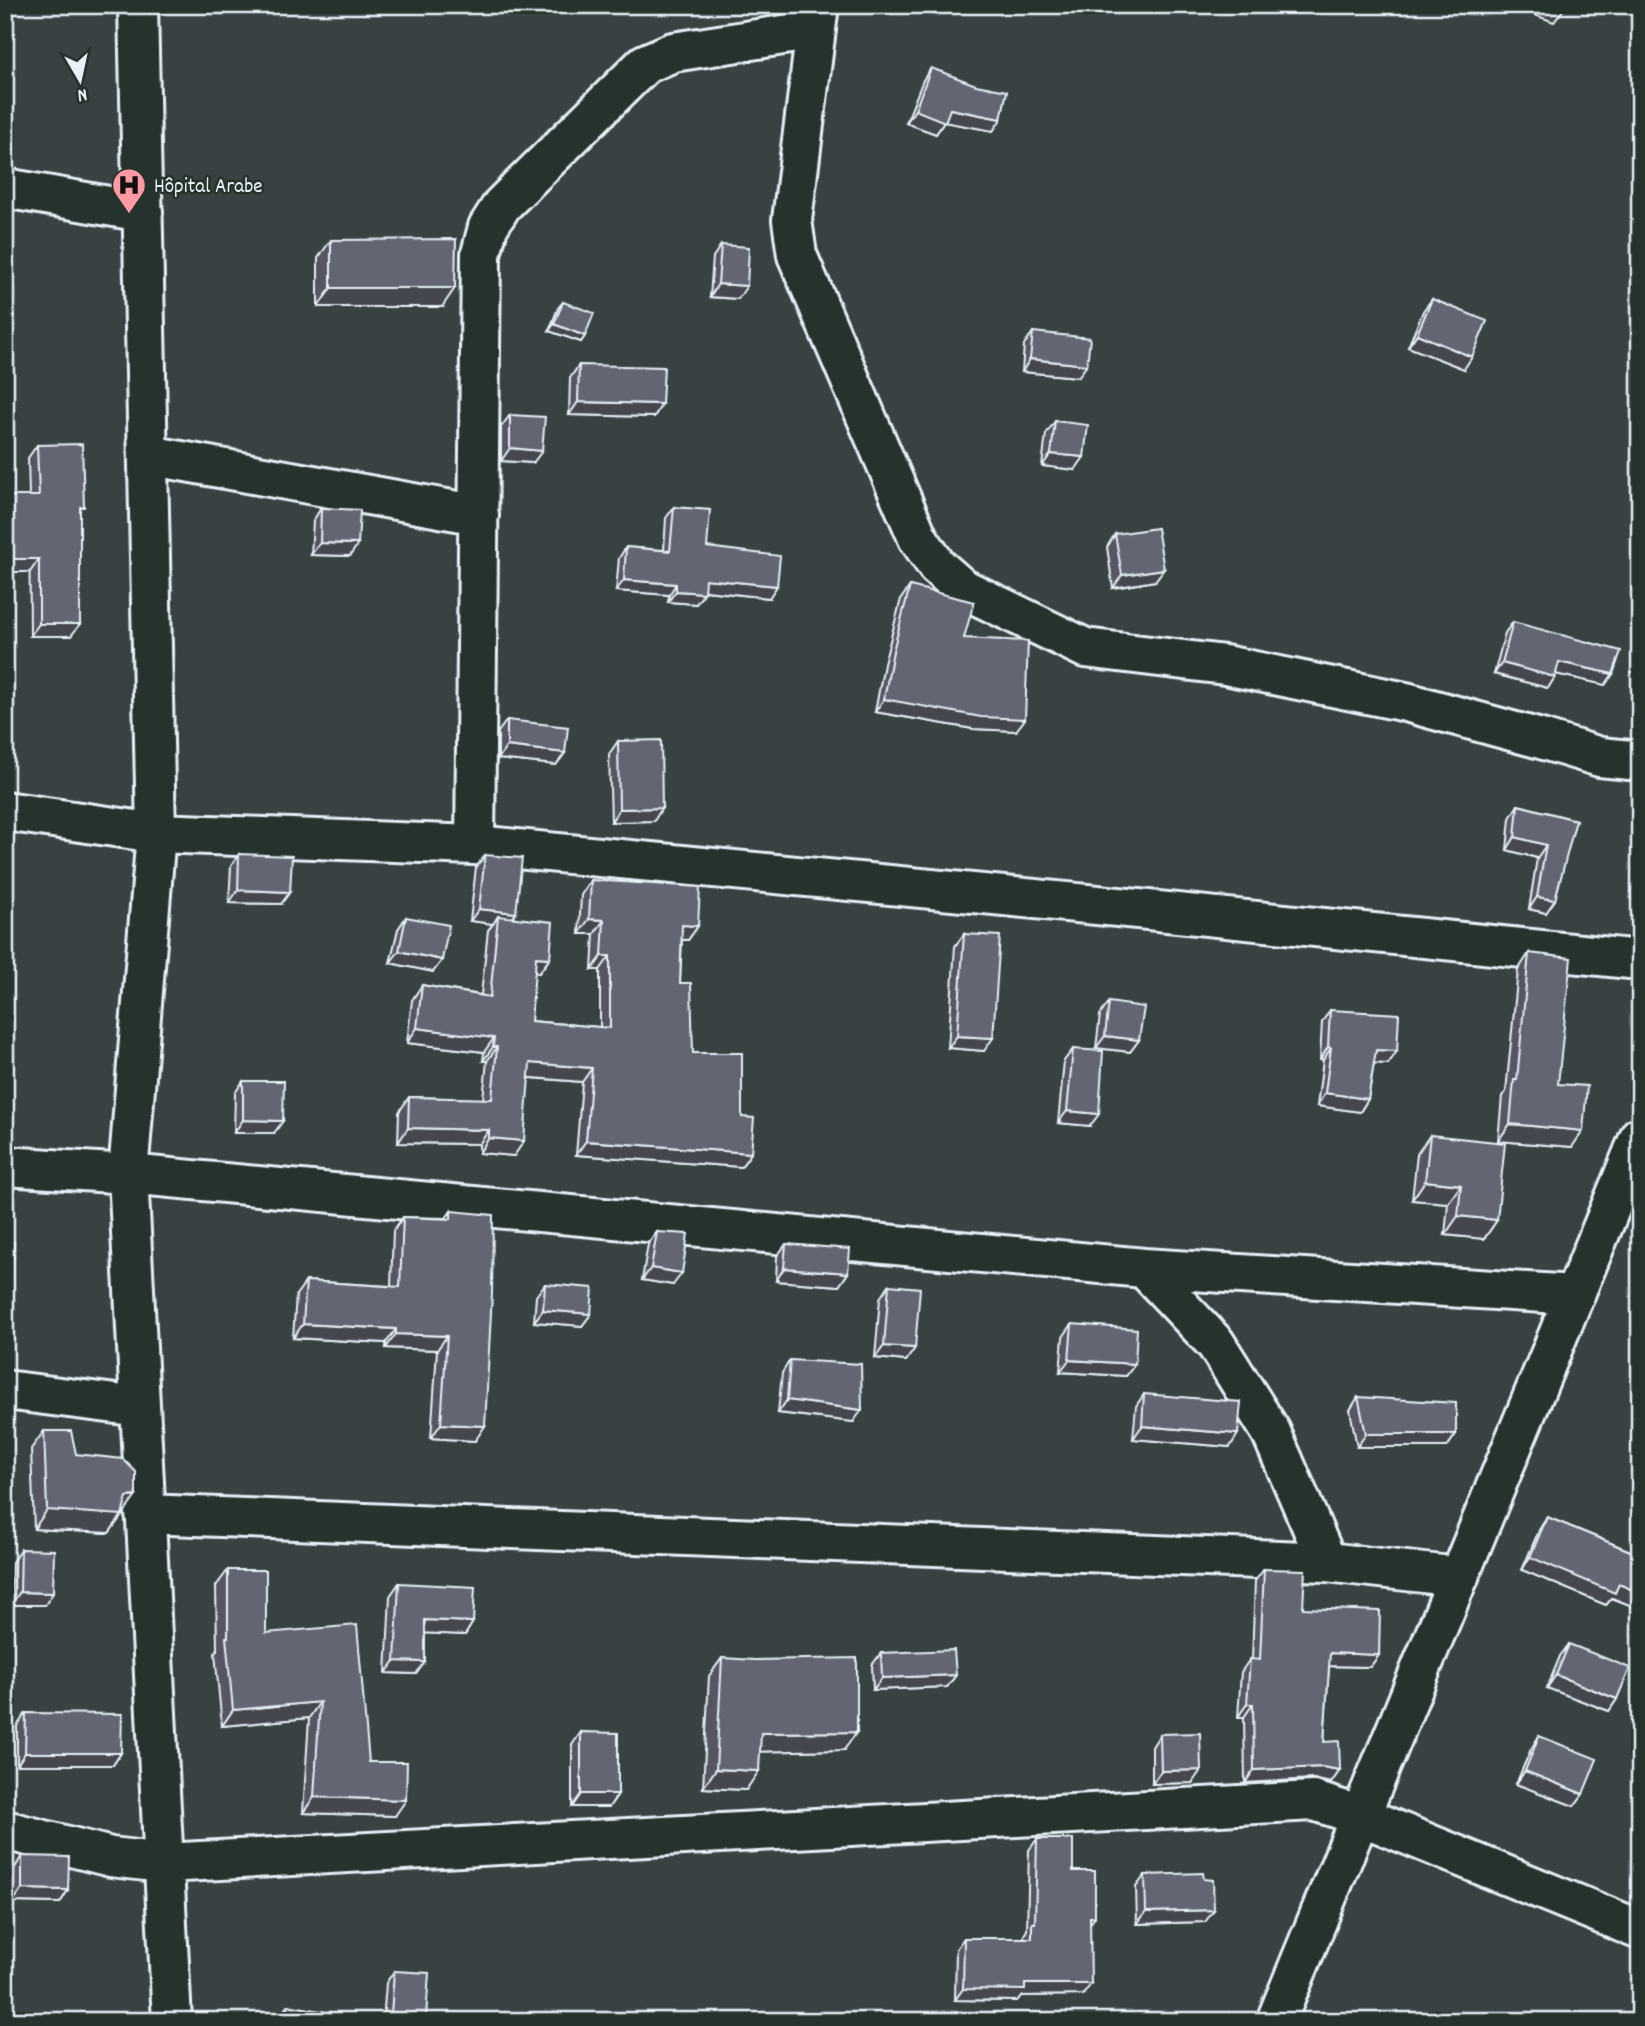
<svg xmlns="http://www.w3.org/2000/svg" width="1645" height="2026" viewBox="0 0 1645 2026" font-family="Dekko,sans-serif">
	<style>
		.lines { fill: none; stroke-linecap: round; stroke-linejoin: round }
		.minor-casing { stroke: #e8f1f8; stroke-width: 44 }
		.minor { stroke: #26332d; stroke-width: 38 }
		.wall { fill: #545762; stroke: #e8f1f8; stroke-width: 2 }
		.shaded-wall { fill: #454750; stroke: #e8f1f8; stroke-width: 2 }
		.building { fill: #626572; stroke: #e8f1f8; stroke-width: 2 }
		.labels { text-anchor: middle; stroke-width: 5; stroke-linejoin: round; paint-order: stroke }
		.poi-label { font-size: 21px; fill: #e8f1f8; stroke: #26332d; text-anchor: start }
	</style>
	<rect width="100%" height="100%" fill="#384242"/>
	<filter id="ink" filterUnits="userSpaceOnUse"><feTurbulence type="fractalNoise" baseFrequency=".0143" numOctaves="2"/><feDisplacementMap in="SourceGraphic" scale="14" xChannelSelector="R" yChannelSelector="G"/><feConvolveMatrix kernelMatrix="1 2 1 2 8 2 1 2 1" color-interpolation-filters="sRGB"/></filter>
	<g filter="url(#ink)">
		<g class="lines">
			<!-- minor casing -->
			<g class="minor-casing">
				<path id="minor" d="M 138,5 L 156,833 L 128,1174 L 172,2021
					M 819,5 L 792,220 L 797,255 L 918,538 L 937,566 L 962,588 L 1085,648 L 1225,665 L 1406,702 L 1541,739 L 1600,757 L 1640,761
					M 5,188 L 143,212
					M 148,455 L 479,515
					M 5,811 L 156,833 L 475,845 L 1118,907 L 1640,960
					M 475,845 L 481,254 L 488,227 L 502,205 L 645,64 L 673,52 L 816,30
					M 5,1166 L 128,1174 L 1144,1268 L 1575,1295
					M 1144,1268 L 1216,1344 L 1271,1432 L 1327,1562
					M 5,1390 L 140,1407
					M 145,1514 L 1327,1562 L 1459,1577
					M 5,1830 L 111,1857 L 164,1863 L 1314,1801 L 1361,1816 L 1640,1930
					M 1276,2021 L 1640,1136"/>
			</g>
			<!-- minor -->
			<use href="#minor" class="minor"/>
		</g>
		<!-- wall -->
		<path class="wall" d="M 931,68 L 1001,119 L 993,131 L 944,122 L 936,134 L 906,123 L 923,80 Z
			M 331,240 L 442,307 L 318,307 L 318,258 Z
			M 721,245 L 738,299 L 710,297 L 713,257 Z
			M 1432,299 L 1464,369 L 1408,347 L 1423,311 Z
			M 563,302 L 585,336 L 581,342 L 549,331 L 558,308 Z
			M 1033,332 L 1078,377 L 1022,372 L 1024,345 Z
			M 579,365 L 662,404 L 654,417 L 569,415 L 570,378 Z
			M 510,415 L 533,463 L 501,461 L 501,427 Z
			M 1055,421 L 1075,470 L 1042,466 L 1046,434 Z
			M 37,445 L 80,513 L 71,636 L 30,636 L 29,496 L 28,458 Z
			M 674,507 L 707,547 L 769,598 L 704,591 L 704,593 L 696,604 L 668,602 L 669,595 L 616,591 L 619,558 L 626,547 L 664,550 L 666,518 Z
			M 321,508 L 350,556 L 311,555 L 313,521 Z
			M 1115,534 L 1155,581 L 1113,588 L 1107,547 Z
			M 910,586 L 964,638 L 1016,731 L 973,729 L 875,712 L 884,664 L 901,599 Z
			M 1513,622 L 1613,674 L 1605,685 L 1556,674 L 1548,688 L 1494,674 L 1505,633 Z
			M 507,720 L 565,753 L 556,765 L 498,759 L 498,732 Z
			M 618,741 L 654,821 L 611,822 L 609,754 Z
			M 1518,805 L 1576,820 L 1546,913 L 1529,909 L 1537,858 L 1507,850 L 1510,818 Z
			M 239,854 L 281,904 L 229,903 L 231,866 Z
			M 485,855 L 516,913 L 513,918 L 550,958 L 539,973 L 534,972 L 531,1021 L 600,1027 L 600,970 L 592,970 L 594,934 L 579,934 L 581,895 L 591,880 L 698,926 L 688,940 L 682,940 L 680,983 L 693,1053 L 742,1117 L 751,1153 L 741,1167 L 576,1155 L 582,1082 L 529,1078 L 514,1156 L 479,1153 L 479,1144 L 398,1143 L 399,1112 L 409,1097 L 483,1099 L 487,1061 L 483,1061 L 484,1052 L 407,1043 L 412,1000 L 422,985 L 481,995 L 488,930 L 493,924 L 470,921 L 476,867 Z
			M 406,917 L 442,960 L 433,972 L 390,963 L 398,929 Z
			M 964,934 L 984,1051 L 948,1048 L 955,946 Z
			M 1529,953 L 1558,1084 L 1572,1147 L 1498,1141 L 1502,1096 L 1506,1092 L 1518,970 Z
			M 1109,1002 L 1139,1040 L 1130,1052 L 1096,1048 L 1100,1015 Z
			M 1330,1010 L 1397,1051 L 1388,1064 L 1374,1063 L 1368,1099 L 1360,1112 L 1317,1106 L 1323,1060 L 1320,1060 L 1322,1022 Z
			M 1073,1049 L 1090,1126 L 1058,1123 L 1064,1061 Z
			M 243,1081 L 274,1133 L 234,1133 L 235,1093 Z
			M 1430,1135 L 1497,1220 L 1484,1239 L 1445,1235 L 1448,1203 L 1412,1200 L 1417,1154 Z
			M 451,1211 L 475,1441 L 431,1438 L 437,1350 L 386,1348 L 386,1343 L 293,1338 L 296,1295 L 306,1281 L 391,1286 L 393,1231 L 403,1217 L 446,1218 Z
			M 657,1232 L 673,1285 L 642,1280 L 648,1244 Z
			M 786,1244 L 848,1273 L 839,1286 L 776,1281 L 777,1256 Z
			M 545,1284 L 591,1314 L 582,1326 L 534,1322 L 536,1296 Z
			M 889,1285 L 915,1348 L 906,1361 L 875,1358 L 880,1298 Z
			M 1072,1324 L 1135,1364 L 1126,1376 L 1060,1372 L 1063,1337 Z
			M 790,1360 L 853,1422 L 778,1413 L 782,1373 Z
			M 1144,1394 L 1230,1447 L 1133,1439 L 1136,1406 Z
			M 1358,1397 L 1456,1434 L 1447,1447 L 1357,1447 L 1350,1410 Z
			M 44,1431 L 76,1454 L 123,1514 L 109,1533 L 34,1529 L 31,1449 Z
			M 1547,1517 L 1640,1555 L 1640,1609 L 1612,1598 L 1606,1605 L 1522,1570 L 1539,1530 Z
			M 21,1549 L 45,1605 L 11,1605 L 12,1562 Z
			M 1264,1569 L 1303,1608 L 1379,1655 L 1370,1667 L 1329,1666 L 1324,1742 L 1340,1770 L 1331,1783 L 1313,1779 L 1245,1783 L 1244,1717 L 1238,1717 L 1241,1672 L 1250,1659 L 1252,1659 L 1255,1581 Z
			M 228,1570 L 266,1633 L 369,1762 L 395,1816 L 303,1813 L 309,1718 L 222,1726 L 215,1653 L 217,1650 L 216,1586 Z
			M 399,1583 L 473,1622 L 465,1635 L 425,1633 L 425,1662 L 416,1674 L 386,1673 L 390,1596 Z
			M 1569,1644 L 1617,1699 L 1609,1711 L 1547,1688 L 1560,1656 Z
			M 881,1653 L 956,1675 L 947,1687 L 873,1690 L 872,1665 Z
			M 722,1658 L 844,1750 L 760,1751 L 746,1790 L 703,1788 L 709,1676 Z
			M 26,1713 L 121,1753 L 113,1765 L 17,1765 L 17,1726 Z
			M 581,1732 L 618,1794 L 609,1807 L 572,1807 L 572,1745 Z
			M 1160,1734 L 1192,1783 L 1152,1784 L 1152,1747 Z
			M 1539,1736 L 1583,1794 L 1574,1806 L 1516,1784 L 1531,1749 Z
			M 1037,1839 L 1073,1871 L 1095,1917 L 1090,1924 L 1083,1995 L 1021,1996 L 1017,2001 L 955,2000 L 956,1949 L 964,1938 L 1024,1938 L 1024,1935 L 1027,1930 L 1029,1850 Z
			M 22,1856 L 68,1890 L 60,1903 L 13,1902 L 14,1869 Z
			M 1145,1875 L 1204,1879 L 1205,1922 L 1137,1924 L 1136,1887 Z
			M 394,1971 L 424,2021 L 383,2021 L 386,1983 Z
			M 288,2005 L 336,2021 L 278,2021 L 279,2017 Z"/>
		<!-- shaded-wall -->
		<path class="shaded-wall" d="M 1507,5 L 1550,5 L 1563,10 L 1554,22 Z
			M 950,109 L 1001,119 L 993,131 L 944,122 L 936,134 L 906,123 L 915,110 Z
			M 5,270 L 11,270 L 5,279 Z
			M 718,284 L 747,286 L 738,299 L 710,297 Z
			M 331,288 L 455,288 L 442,307 L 318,307 Z
			M 554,324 L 585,336 L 581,342 L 549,331 Z
			M 1417,334 L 1472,357 L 1464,369 L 1408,347 Z
			M 1030,359 L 1087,365 L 1078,377 L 1022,372 Z
			M 578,402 L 662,404 L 654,417 L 569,415 Z
			M 510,448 L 542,451 L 533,463 L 501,461 Z
			M 1051,454 L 1084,457 L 1075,470 L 1042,466 Z
			M 320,543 L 358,544 L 350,556 L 311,555 Z
			M 5,559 L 39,559 L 30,572 L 5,572 Z
			M 1164,569 L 1155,581 L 1113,588 L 1122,575 Z
			M 705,579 L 777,586 L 769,598 L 697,590 Z
			M 624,580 L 676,584 L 669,595 L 616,591 Z
			M 676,591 L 704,593 L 696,604 L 668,602 Z
			M 39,624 L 80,624 L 71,636 L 30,636 Z
			M 1559,662 L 1613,674 L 1605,685 L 1551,673 Z
			M 1502,663 L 1555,677 L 1548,688 L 1494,674 Z
			M 884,699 L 1025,719 L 1016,731 L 973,729 L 875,712 Z
			M 507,746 L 565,753 L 556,765 L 498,759 Z
			M 662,808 L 654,821 L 611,822 L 619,809 Z
			M 1515,837 L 1546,845 L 1537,858 L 1507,850 Z
			M 238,890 L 290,892 L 281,904 L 229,903 Z
			M 1537,897 L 1555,900 L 1546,913 L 1529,909 Z
			M 479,909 L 516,913 L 508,925 L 498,916 L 493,924 L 470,921 Z
			M 589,919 L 604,920 L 594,934 L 579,934 Z
			M 682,925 L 698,926 L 688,940 L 672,939 Z
			M 399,951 L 442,960 L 433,972 L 390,963 Z
			M 602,956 L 610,956 L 600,970 L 592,970 Z
			M 536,957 L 550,958 L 539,973 L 526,971 Z
			M 417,1028 L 494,1038 L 484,1052 L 407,1043 Z
			M 957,1036 L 993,1038 L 984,1051 L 948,1048 Z
			M 1105,1036 L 1139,1040 L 1130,1052 L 1096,1048 Z
			M 493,1047 L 497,1047 L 487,1061 L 483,1061 Z
			M 1328,1047 L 1331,1048 L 1323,1060 L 1320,1060 Z
			M 1376,1050 L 1397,1051 L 1388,1064 L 1367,1063 Z
			M 530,1063 L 592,1068 L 582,1082 L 520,1077 Z
			M 1325,1093 L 1368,1099 L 1360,1112 L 1317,1106 Z
			M 1067,1111 L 1099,1114 L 1090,1126 L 1058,1123 Z
			M 243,1120 L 283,1121 L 274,1133 L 234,1133 Z
			M 1510,1124 L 1583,1131 L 1572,1147 L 1498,1141 Z
			M 408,1128 L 489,1130 L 479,1144 L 398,1143 Z
			M 489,1138 L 524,1141 L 514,1156 L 479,1153 Z
			M 586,1141 L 751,1153 L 741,1167 L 576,1155 Z
			M 1425,1181 L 1461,1185 L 1448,1203 L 1412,1200 Z
			M 1458,1216 L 1497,1220 L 1484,1239 L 1445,1235 Z
			M 651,1268 L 682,1273 L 673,1285 L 642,1280 Z
			M 784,1268 L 848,1273 L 839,1286 L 776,1281 Z
			M 5,1288 L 12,1288 L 5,1298 Z
			M 543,1310 L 591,1314 L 582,1326 L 534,1322 Z
			M 303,1324 L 396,1329 L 386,1343 L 293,1338 Z
			M 396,1334 L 447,1336 L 437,1350 L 386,1348 Z
			M 884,1346 L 915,1348 L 906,1361 L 875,1358 Z
			M 1069,1360 L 1135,1364 L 1126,1376 L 1060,1372 Z
			M 787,1400 L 862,1410 L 853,1422 L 778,1413 Z
			M 441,1424 L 485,1426 L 475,1441 L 431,1438 Z
			M 1142,1426 L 1238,1434 L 1230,1447 L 1133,1439 Z
			M 1366,1434 L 1456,1434 L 1447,1447 L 1357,1447 Z
			M 136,1496 L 123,1514 L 120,1515 L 122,1515 L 109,1533 L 34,1529 L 47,1510 Z
			M 1530,1557 L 1619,1584 L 1640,1593 L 1640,1609 L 1612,1598 L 1606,1605 L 1522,1570 Z
			M 20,1592 L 53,1593 L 45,1605 L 11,1605 Z
			M 425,1620 L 473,1622 L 465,1635 L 416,1633 Z
			M 1330,1653 L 1379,1655 L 1370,1667 L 1321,1666 Z
			M 395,1661 L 425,1662 L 416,1674 L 386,1673 Z
			M 956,1675 L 947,1687 L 873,1690 L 882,1678 Z
			M 1556,1675 L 1617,1699 L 1609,1711 L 1547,1688 Z
			M 320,1702 L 309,1718 L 222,1726 L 233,1710 Z
			M 1247,1704 L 1253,1704 L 1244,1717 L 1238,1717 Z
			M 857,1732 L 844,1750 L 748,1752 L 761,1733 Z
			M 25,1753 L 121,1753 L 113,1765 L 17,1765 Z
			M 1322,1767 L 1340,1770 L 1331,1783 L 1313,1779 L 1245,1783 L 1254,1770 Z
			M 716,1769 L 759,1771 L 746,1790 L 703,1788 Z
			M 1201,1770 L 1192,1783 L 1152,1784 L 1161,1771 Z
			M 1525,1771 L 1583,1794 L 1574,1806 L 1516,1784 Z
			M 581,1794 L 618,1794 L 609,1807 L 572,1807 Z
			M 314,1797 L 406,1800 L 395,1816 L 303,1813 Z
			M 22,1889 L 68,1890 L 60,1903 L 13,1902 Z
			M 1214,1910 L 1205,1922 L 1137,1924 L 1146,1912 Z
			M 1025,1984 L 1091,1984 L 1083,1995 L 1021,1996 L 1017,2001 L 955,2000 L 963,1989 Z
			M 391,2015 L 426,2018 L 424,2021 L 387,2021 Z"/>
		<!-- building -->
		<path class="building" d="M 1550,5 L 1564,5 L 1563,10 Z
			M 931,68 L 976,85 L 1007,91 L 1001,119 L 950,109 L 945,122 L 915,110 Z
			M 5,236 L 13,236 L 11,270 L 5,270 Z
			M 456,239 L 455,288 L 331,288 L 331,240 Z
			M 721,245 L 749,247 L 747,286 L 718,284 Z
			M 1432,299 L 1487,321 L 1472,357 L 1417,334 Z
			M 563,302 L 594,313 L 585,336 L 554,324 Z
			M 1033,332 L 1090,338 L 1087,365 L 1030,359 Z
			M 579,365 L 664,367 L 662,404 L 578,402 Z
			M 510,415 L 545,417 L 542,451 L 510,448 Z
			M 1055,421 L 1088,425 L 1084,457 L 1051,454 Z
			M 82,444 L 84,507 L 80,507 L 80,624 L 39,624 L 39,559 L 5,559 L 5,496 L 39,496 L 37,445 Z
			M 674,507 L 710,510 L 707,547 L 780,556 L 777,586 L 705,579 L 704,593 L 676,591 L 676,584 L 624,580 L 626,547 L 670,551 Z
			M 321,508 L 360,510 L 358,544 L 320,543 Z
			M 1157,528 L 1164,569 L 1122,575 L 1115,534 Z
			M 910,586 L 974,602 L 964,638 L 1028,641 L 1025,719 L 981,717 L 884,699 L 893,651 Z
			M 1513,622 L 1621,651 L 1613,674 L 1559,662 L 1555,677 L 1502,663 Z
			M 507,720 L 568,727 L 565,753 L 507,746 Z
			M 661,740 L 662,808 L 619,809 L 618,741 Z
			M 1518,805 L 1576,820 L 1555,900 L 1537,897 L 1546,845 L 1515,837 Z
			M 239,854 L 292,856 L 290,892 L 238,890 Z
			M 485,855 L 522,858 L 516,913 L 479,909 Z
			M 591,880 L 700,887 L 698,926 L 682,925 L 680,983 L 691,983 L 693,1053 L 742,1053 L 742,1117 L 754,1118 L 751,1153 L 586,1141 L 592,1068 L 530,1063 L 524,1141 L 489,1138 L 489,1130 L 408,1128 L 409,1097 L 492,1099 L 497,1047 L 493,1047 L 494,1038 L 417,1028 L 422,985 L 490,997 L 498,916 L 553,922 L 550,958 L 536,957 L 531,1021 L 610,1028 L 610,956 L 602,956 L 604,920 L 589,919 Z
			M 406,917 L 449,925 L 442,960 L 399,951 Z
			M 964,934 L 1000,936 L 993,1038 L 957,1036 Z
			M 1529,953 L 1571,958 L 1558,1084 L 1587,1086 L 1583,1131 L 1510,1124 L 1514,1080 L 1517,1080 Z
			M 1109,1002 L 1144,1007 L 1139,1040 L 1105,1036 Z
			M 1330,1010 L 1399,1014 L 1397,1051 L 1376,1050 L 1368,1099 L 1325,1093 L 1331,1048 L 1328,1047 Z
			M 1073,1049 L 1103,1051 L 1099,1114 L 1067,1111 Z
			M 243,1081 L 284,1081 L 283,1121 L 243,1120 Z
			M 1430,1135 L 1505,1143 L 1497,1220 L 1458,1216 L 1461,1185 L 1425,1181 Z
			M 451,1211 L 493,1215 L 492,1293 L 485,1426 L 441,1424 L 447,1336 L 396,1334 L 396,1329 L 303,1324 L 306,1281 L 400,1287 L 403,1217 L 451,1219 Z
			M 657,1232 L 688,1234 L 682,1273 L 651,1268 Z
			M 5,1242 L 14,1242 L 12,1288 L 5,1288 Z
			M 786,1244 L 850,1249 L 848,1273 L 784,1268 Z
			M 545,1284 L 593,1288 L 591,1314 L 543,1310 Z
			M 889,1285 L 920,1288 L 915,1348 L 884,1346 Z
			M 1072,1324 L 1137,1329 L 1135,1364 L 1069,1360 Z
			M 790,1360 L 861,1364 L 862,1410 L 787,1400 Z
			M 1144,1394 L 1241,1402 L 1238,1434 L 1142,1426 Z
			M 1358,1397 L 1456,1403 L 1456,1434 L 1366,1434 Z
			M 44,1431 L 71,1431 L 76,1454 L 123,1459 L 136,1472 L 136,1496 L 127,1497 L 122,1515 L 47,1510 Z
			M 1547,1517 L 1640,1555 L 1640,1593 L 1619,1584 L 1615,1593 L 1530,1557 Z
			M 21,1549 L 54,1550 L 53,1593 L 20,1592 Z
			M 1264,1569 L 1305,1570 L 1303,1608 L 1380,1611 L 1379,1655 L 1330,1653 L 1324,1742 L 1339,1741 L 1340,1770 L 1322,1767 L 1254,1770 L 1253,1704 L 1247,1704 L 1250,1659 L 1260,1660 Z
			M 228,1570 L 266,1570 L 266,1633 L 357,1625 L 369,1762 L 407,1762 L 406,1800 L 314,1797 L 320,1702 L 233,1710 L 226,1637 L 228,1637 Z
			M 399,1583 L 475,1587 L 473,1622 L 425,1620 L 425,1662 L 395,1661 Z
			M 1569,1644 L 1630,1668 L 1617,1699 L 1556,1675 Z
			M 954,1650 L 956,1675 L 882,1678 L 881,1653 Z
			M 722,1658 L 755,1660 L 857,1658 L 857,1732 L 761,1733 L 759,1771 L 716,1769 Z
			M 26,1713 L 122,1714 L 121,1753 L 25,1753 Z
			M 581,1732 L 618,1733 L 618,1794 L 581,1794 Z
			M 1200,1733 L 1201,1770 L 1161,1771 L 1160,1734 Z
			M 1539,1736 L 1597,1759 L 1583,1794 L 1525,1771 Z
			M 1037,1839 L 1073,1839 L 1073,1871 L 1095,1871 L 1095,1917 L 1090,1917 L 1091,1984 L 1025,1984 L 1025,1990 L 963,1989 L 964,1938 L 1032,1938 L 1032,1923 L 1035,1923 Z
			M 22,1856 L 69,1857 L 68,1890 L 22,1889 Z
			M 1203,1873 L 1204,1879 L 1213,1880 L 1214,1910 L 1146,1912 L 1145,1875 Z
			M 394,1971 L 429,1973 L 426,2018 L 391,2015 Z
			M 288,2005 L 337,2014 L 336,2021 L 284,2021 Z"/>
	</g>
	<!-- icons -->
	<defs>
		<g id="hospital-pin" transform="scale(1.75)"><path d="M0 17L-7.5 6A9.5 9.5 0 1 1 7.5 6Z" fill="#ff9aa2" stroke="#26332d"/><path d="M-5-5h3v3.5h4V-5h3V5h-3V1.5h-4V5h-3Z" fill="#111"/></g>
	</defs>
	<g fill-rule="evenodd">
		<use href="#hospital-pin" x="129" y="185"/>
	</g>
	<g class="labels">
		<!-- poi labels -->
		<g class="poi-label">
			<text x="154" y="192">Hôpital Arabe</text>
		</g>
	</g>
	<!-- margin -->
	<rect width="1645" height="2026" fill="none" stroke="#26332d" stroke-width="28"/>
	<rect x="14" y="14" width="1617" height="1998" fill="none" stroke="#e8f1f8" stroke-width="2.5" filter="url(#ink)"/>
	<!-- north arrow -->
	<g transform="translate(80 80) rotate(171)" stroke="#26332d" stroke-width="5" paint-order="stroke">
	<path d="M0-5L12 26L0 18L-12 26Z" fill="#e8f1f8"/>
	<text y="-10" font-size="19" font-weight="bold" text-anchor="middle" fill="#e8f1f8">N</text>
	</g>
</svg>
